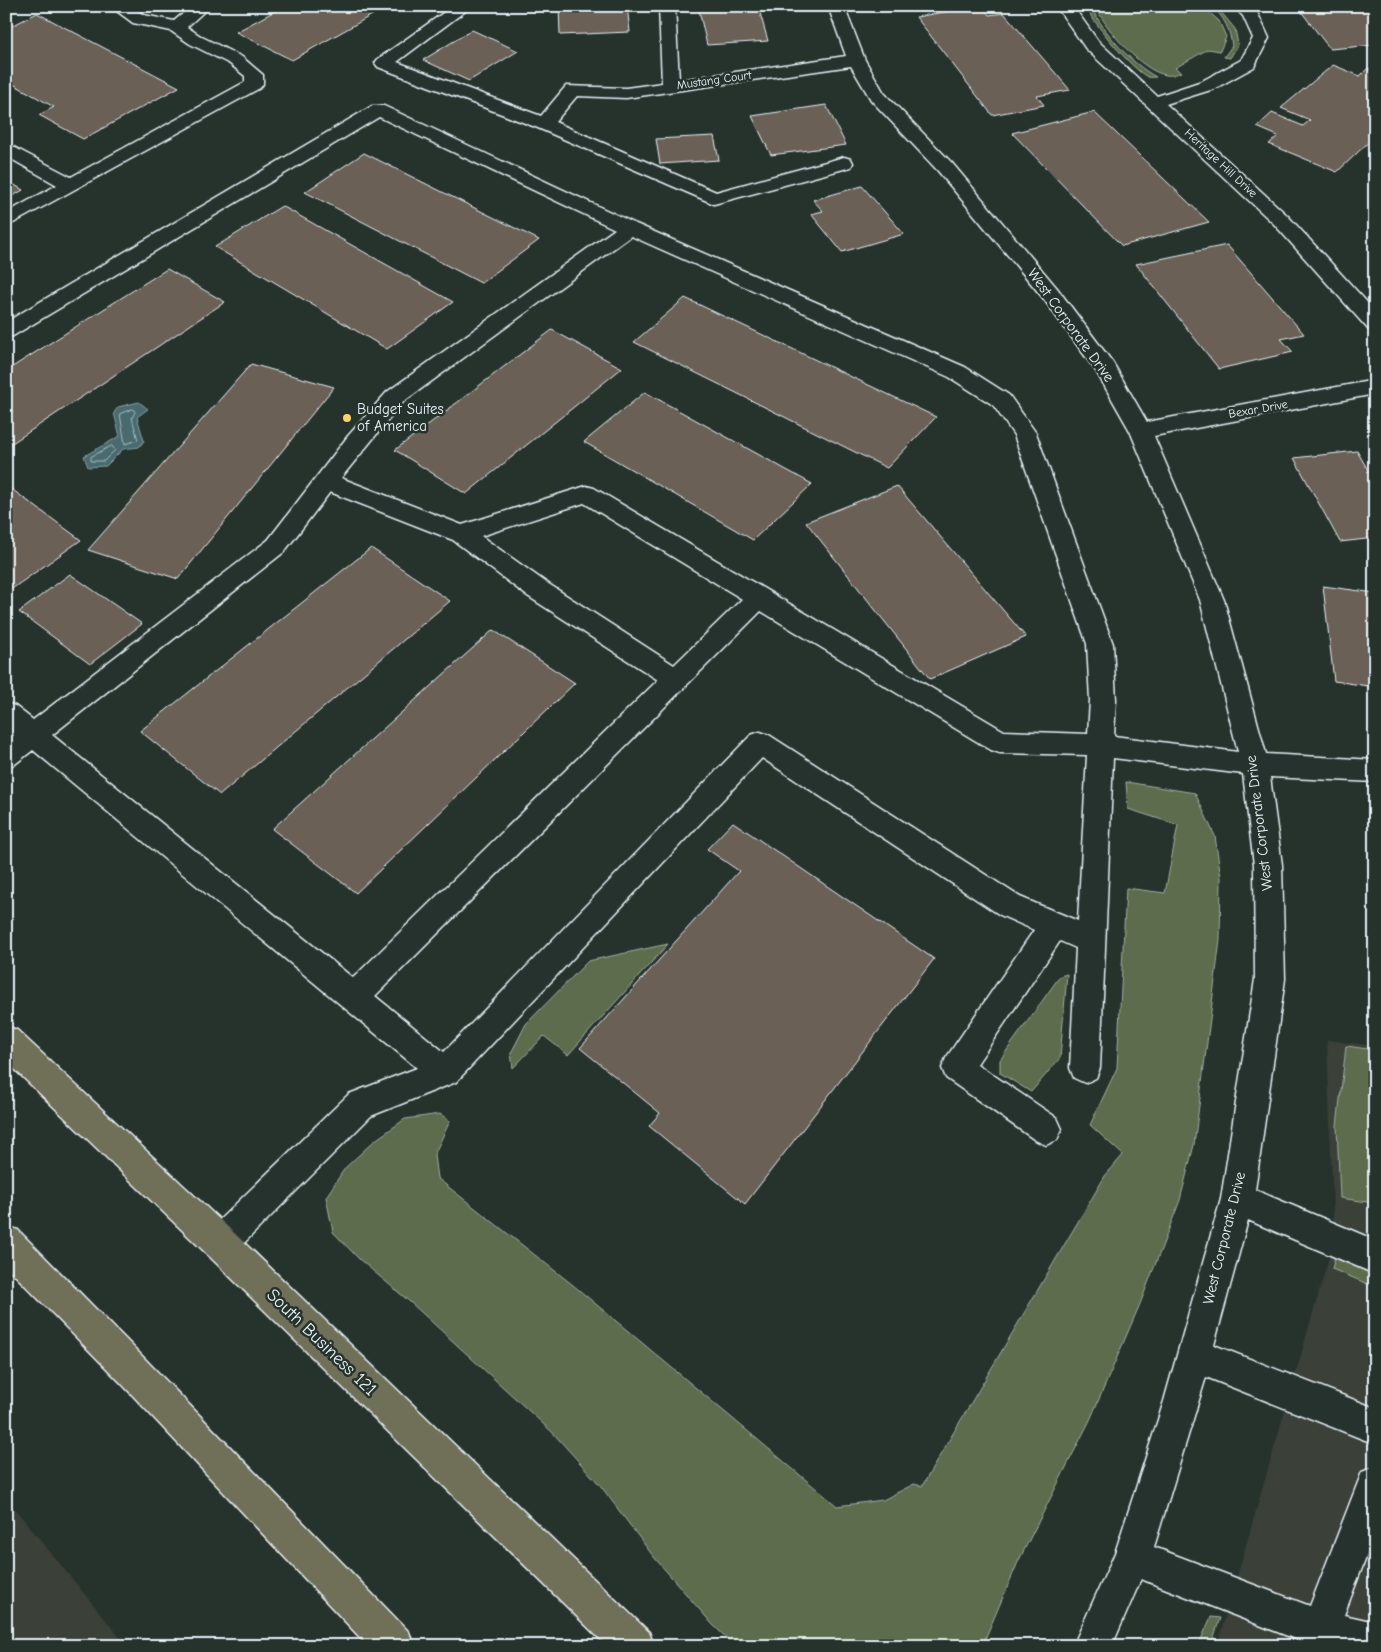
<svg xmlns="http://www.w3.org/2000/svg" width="1381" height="1652" viewBox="0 0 1381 1652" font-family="'Comic Neue',sans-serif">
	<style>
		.built { fill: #3b4039 }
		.green { fill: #5b6c4e; stroke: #a2aea3 }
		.water { fill: #486a6e; stroke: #88a0a5 }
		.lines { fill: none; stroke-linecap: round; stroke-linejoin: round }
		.shore { stroke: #a8bbc1; stroke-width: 1 }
		.building { fill: #6b6055; stroke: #e8f1f8 }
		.minor-casing { stroke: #e8f1f8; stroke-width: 3 }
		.major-casing { stroke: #e8f1f8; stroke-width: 3 }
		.minor { fill: #26332d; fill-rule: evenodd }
		.major { fill: #706f59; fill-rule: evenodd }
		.poi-dot { fill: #ffd166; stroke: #26332d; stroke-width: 2 }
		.labels { text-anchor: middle; stroke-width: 5; stroke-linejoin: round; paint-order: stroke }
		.far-street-label { font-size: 12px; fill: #e8f1f8; stroke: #26332d }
		.street-label { font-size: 15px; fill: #e8f1f8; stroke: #26332d }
		.poi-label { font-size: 15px; fill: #e8f1f8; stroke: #26332d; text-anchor: start }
		.near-street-label { font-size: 18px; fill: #e8f1f8; stroke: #26332d }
	</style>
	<rect width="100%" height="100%" fill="#26332d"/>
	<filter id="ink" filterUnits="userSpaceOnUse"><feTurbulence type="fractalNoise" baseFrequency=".02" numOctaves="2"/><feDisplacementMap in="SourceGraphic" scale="10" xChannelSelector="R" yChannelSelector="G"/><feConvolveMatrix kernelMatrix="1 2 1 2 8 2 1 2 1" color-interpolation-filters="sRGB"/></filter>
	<g filter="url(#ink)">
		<!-- built -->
		<path class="built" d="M 1327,1040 L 1375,1046 L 1375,1646 L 1217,1646 L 1334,1240 Z
			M 6,1498 L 127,1646 L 6,1646 Z"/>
		<!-- green -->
		<path class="green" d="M 1085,6 L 1090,6 C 1105,33 1129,62 1156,77 C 1153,77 1150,78 1148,77 C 1133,71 1092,21 1085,6 Z
			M 1095,6 L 1202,6 L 1219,21 L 1226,37 L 1220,51 L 1208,49 L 1175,68 L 1181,72 C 1177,74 1171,76 1166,75 C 1141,71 1106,29 1095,6 Z
			M 1211,6 L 1216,6 L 1235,29 L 1238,45 L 1230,58 L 1224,57 L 1232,46 C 1230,30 1224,16 1211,6 Z
			M 1126,782 L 1195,793 L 1215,836 L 1221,878 L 1220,940 L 1194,1145 L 1180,1200 L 1140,1304 L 1090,1420 L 1018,1562 L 982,1646 L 735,1646 L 713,1625 L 653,1556 L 600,1485 L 552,1432 L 410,1302 L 359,1259 L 333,1232 L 326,1197 L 345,1168 L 374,1141 L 405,1119 L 440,1114 L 450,1121 L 434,1155 L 437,1178 L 573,1285 L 837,1506 L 883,1500 L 914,1484 L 922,1486 L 1105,1176 L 1123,1155 L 1090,1125 L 1117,1068 L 1126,888 L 1165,893 L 1178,825 L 1128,809 Z
			M 668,944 L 568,1055 L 544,1036 L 513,1068 L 511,1053 L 526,1024 L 588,961 Z
			M 1067,974 L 1060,1058 L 1031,1092 L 1000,1073 L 1000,1060 L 1060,976 Z
			M 1346,1046 L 1375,1050 L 1375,1203 L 1340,1198 L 1337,1126 Z
			M 1337,1247 L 1375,1266 L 1375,1287 L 1332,1269 Z
			M 1211,1617 L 1220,1618 L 1211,1646 L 1198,1646 Z"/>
		<!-- water -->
		<path class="water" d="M 139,402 L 148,409 L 137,417 L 144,441 L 139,447 L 123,449 L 106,466 L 88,467 L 84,456 L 120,436 L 114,413 L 118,407 Z"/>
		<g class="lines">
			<!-- shore -->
			<path class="shore" d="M 133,409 L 135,412 L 132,418 L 138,440 L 125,444 L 120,414 Z
				M 112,446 L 115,450 L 104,461 L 91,461 L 91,457 Z"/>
		</g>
		<!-- building -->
		<path class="building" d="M 284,6 L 388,6 L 292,60 L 236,32 Z
			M 559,6 L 627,6 L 630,32 L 560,35 Z
			M 698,6 L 758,6 L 768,41 L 707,45 Z
			M 978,6 L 981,6 L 989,15 L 1004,13 L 1070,90 L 1037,96 L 1044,105 L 992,115 L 916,17 Z
			M 1297,6 L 1375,6 L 1375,45 L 1330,49 Z
			M 37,13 L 179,87 L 83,139 L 39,115 L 54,107 L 6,80 L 6,29 Z
			M 472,30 L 518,51 L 469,81 L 423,60 Z
			M 1333,65 L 1360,76 L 1368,68 L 1375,71 L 1375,136 L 1337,172 L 1269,144 L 1278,136 L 1257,127 L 1272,113 L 1303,126 L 1310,120 L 1281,108 Z
			M 826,105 L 846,145 L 771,155 L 752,116 Z
			M 1094,112 L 1209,222 L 1122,246 L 1012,133 Z
			M 714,136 L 719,160 L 660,164 L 656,139 Z
			M 364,153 L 539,240 L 481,283 L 305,192 Z
			M 6,180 L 23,190 L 6,200 Z
			M 862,186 L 904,234 L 842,252 L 811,214 L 823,211 L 813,200 Z
			M 282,206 L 453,302 L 387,349 L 215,247 Z
			M 1227,245 L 1304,334 L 1281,339 L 1293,352 L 1219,369 L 1136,264 Z
			M 167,269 L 225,302 L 9,445 L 6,442 L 6,371 Z
			M 685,298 L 936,417 L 887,468 L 634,342 Z
			M 552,330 L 622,368 L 466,494 L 395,450 Z
			M 251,364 L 334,387 L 178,579 L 88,550 Z
			M 645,392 L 812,484 L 753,540 L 584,442 Z
			M 1357,451 L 1372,477 L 1375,476 L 1375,538 L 1340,542 L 1294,458 Z
			M 6,485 L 81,540 L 6,593 Z
			M 897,486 L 1026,637 L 930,679 L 806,522 Z
			M 371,548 L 450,601 L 220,795 L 140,731 Z
			M 70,574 L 142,624 L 90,664 L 19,612 Z
			M 1323,586 L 1375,593 L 1375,687 L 1334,681 Z
			M 493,630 L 575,683 L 356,893 L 272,829 Z
			M 733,822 L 934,959 L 745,1204 L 649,1126 L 660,1113 L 580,1048 L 739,871 L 707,849 Z"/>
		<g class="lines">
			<!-- minor casing -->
			<g class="minor-casing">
				<path id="minor" d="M 110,6 L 130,6 L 144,15 L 174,21 L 192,6 L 210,6 L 187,27 L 202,37 L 242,57 L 263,75 L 263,84 L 260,88 L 6,227 L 6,213 L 57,185 L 6,156 L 6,143 L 71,177 L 245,82 L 245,76 L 230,64 L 190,44 L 171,31 L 133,23 Z
					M 453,6 L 472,6 L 397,62 L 541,116 L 566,86 L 626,88 L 662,83 L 659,6 L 675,6 L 679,80 L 846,56 L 828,6 L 844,6 L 865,60 L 884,93 L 952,163 L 1057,288 L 1113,363 L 1147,422 L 1375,380 L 1375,394 L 1154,436 L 1224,600 L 1266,754 L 1375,760 L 1375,782 L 1270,777 L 1282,865 L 1285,979 L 1255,1190 L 1375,1240 L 1375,1274 L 1248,1220 L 1214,1345 L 1375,1408 L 1375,1444 L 1206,1377 L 1154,1547 L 1310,1606 L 1362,1472 L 1375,1467 L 1375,1534 L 1344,1615 L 1375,1622 L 1375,1646 L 1304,1646 L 1303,1642 L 1141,1579 L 1112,1646 L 1073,1646 L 1115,1553 L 1164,1401 L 1221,1199 L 1255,979 L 1254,865 L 1243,774 L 1113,758 L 1100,1068 L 1096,1078 L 1085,1083 L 1074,1078 L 1070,1068 L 1076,948 L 1060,941 L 977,1064 L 1057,1118 L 1062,1129 L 1057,1140 L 1046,1145 L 1035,1140 L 946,1078 L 942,1068 L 946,1058 L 1034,930 L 1000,915 L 762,758 L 456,1082 L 371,1116 L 232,1255 L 220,1260 L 208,1255 L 203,1243 L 208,1231 L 349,1094 L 417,1068 L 33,750 L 15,764 L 6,767 L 6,741 L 14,735 L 6,728 L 6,703 L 15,706 L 33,720 L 268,540 L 348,436 L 387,392 L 615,229 L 379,117 L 13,336 L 6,338 L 6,322 L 372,106 L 384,106 L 636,224 L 965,367 L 1009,395 L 1036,433 L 1113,644 L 1116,700 L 1114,736 L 1238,752 L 1200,600 L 1130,431 L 1096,371 L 1043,298 L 938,171 L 871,100 L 851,66 L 626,98 L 577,96 L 555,122 L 716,192 L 844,157 L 851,159 L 853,163 L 851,167 L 714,204 L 538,128 L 378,67 L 375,63 L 378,59 ZM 631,236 L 949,377 L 993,405 L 1014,435 L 1087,644 L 1090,700 L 1088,734 L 1004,731 L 594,488 L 586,486 L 462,525 L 341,478 L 403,402 ZM 330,492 L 453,540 L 526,595 L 658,680 L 353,978 L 52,735 L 284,552 ZM 584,503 L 742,599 L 674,665 L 544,581 L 481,536 ZM 761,611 L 991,750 L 1000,753 L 1087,755 L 1078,921 L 1020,897 L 769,735 L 760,732 L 751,735 L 444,1052 L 375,996 Z
					M 1056,6 L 1073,6 L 1098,41 L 1157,96 L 1202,81 L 1241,60 L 1253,38 L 1243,16 L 1233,6 L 1251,6 L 1258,14 L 1269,38 L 1254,67 L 1214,89 L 1166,104 L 1288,216 L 1375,311 L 1375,331 L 1368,329 L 1274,224 L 1086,49 Z"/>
			</g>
			<!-- major casing -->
			<g class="major-casing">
				<path id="major" d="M 6,1026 L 17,1030 L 232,1231 L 649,1632 L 654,1646 L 607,1646 L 208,1255 L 6,1061 Z
					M 6,1226 L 18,1230 L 146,1360 L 409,1632 L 414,1646 L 368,1646 L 122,1384 L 6,1266 Z"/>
			</g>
			<!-- minor -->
			<use href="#minor" class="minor"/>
			<!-- major -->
			<use href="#major" class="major"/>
		</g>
	</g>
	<!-- markers -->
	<circle class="poi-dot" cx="347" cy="418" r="5"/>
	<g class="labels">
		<!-- far-street labels -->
		<g class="far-street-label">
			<text transform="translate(714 80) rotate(-8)" y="4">Mustang Court</text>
			<text transform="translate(1221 163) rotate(43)" y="4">Heritage Hill Drive</text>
			<text transform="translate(1258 409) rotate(-10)" y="4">Bexar Drive</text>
		</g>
		<!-- street labels -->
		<g class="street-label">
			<text transform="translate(1071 325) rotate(54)" y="5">West Corporate Drive</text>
			<text transform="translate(1259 823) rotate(-97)" y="5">West Corporate Drive</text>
			<text transform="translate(1224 1238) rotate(-76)" y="5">West Corporate Drive</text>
		</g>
		<!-- poi labels -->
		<g class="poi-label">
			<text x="357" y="414">Budget Suites<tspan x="357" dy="17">of America</tspan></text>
		</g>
		<!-- near-street labels -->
		<g class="near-street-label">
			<text transform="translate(322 1342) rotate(44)" y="6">South Business 121</text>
		</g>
	</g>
	<!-- margin -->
	<rect width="1381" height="1652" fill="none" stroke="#26332d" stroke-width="25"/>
	<rect x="12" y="12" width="1356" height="1627" fill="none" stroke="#e8f1f8" stroke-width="2" filter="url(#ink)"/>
</svg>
